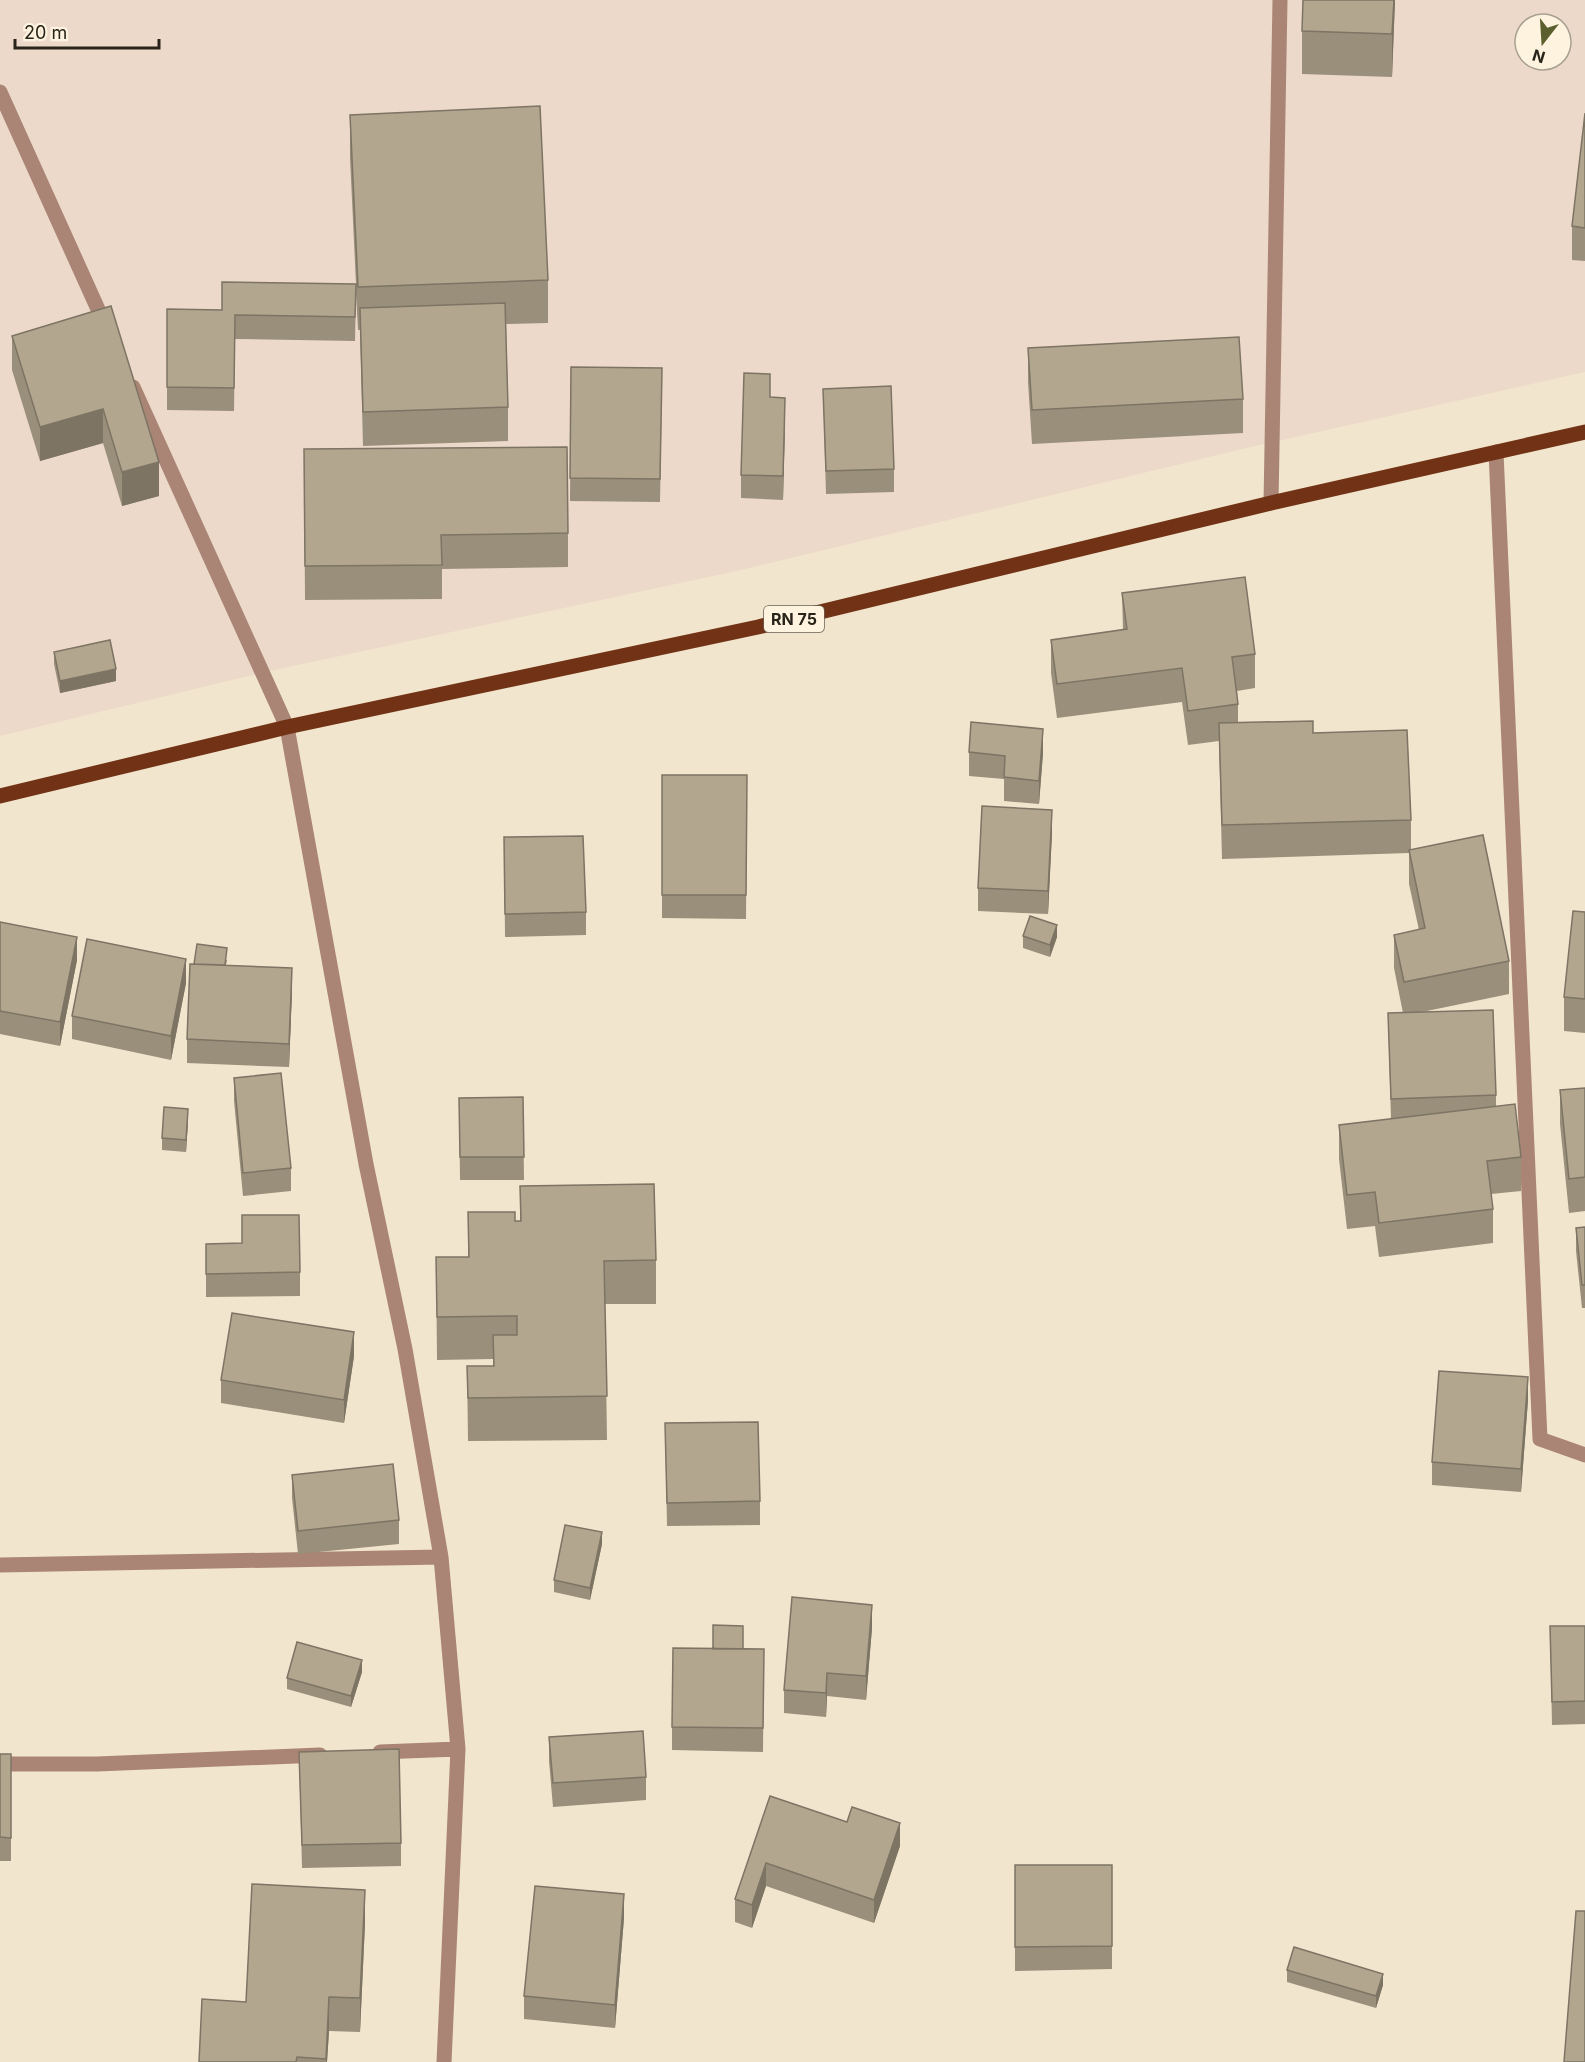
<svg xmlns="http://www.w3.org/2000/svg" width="1585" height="2062" viewBox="0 0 1585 2062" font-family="Inter,sans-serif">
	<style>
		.industrial { fill: #ecd9c9; fill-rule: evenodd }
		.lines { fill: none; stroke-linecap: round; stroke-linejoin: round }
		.service { stroke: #aa8575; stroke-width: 15 }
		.minor { stroke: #aa8575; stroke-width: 15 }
		.primary { stroke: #713215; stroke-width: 15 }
		.wall { fill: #9a8f7b }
		.shaded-wall { fill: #7d7464 }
		.building { fill: #b3a68f; stroke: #7d7464; stroke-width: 1.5 }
		.labels { text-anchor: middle; stroke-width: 4.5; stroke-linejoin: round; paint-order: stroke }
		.shield { fill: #fdf3df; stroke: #686255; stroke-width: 1.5 }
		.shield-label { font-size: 16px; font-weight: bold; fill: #28241a }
	</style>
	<rect width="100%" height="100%" fill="#f2e5cd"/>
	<!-- industrial -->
	<path class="industrial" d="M 0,0 L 1585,0 L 1585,372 L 1255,446 L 741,570 L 270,671 L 0,736 ZM 1525,24 L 1561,24 L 1561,60 L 1525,60 Z"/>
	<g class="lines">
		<!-- service -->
		<path class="service" d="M 1271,503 L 1280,0"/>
		<!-- minor -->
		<path class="minor" d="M 0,92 L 106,327
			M 133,387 L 287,727 L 366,1164 L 405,1349 L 441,1557 L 458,1749 L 444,2062
			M 1496,452 L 1540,1439 L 1585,1455
			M 0,1565 L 441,1557
			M 380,1752 L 458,1749
			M 0,1764 L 97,1764 L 320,1755"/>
		<!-- primary -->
		<path class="primary" d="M 0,796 L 287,727 L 758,627 L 1271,503 L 1585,432"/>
	</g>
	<!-- wall -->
	<path class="wall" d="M 1395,0 L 1392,77 L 1302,74 L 1302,31 Z
		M 1585,113 L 1585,261 L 1572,260 L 1572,226 Z
		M 350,115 L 548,280 L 548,323 L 506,324 L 508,407 L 508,441 L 363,446 L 360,330 L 358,330 L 356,293 L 355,341 L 235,339 L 234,411 L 167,410 L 167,309 L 222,310 L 356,284 L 350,158 Z
		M 111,306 L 159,496 L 122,506 L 103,443 L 40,461 L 12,370 L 12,336 Z
		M 1028,348 L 1243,399 L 1243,433 L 1032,444 L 1028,382 Z
		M 571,367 L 662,391 L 660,502 L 570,501 Z
		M 823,389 L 894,469 L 894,492 L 826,494 Z
		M 770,397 L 785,421 L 783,500 L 741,498 L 741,475 Z
		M 304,449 L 568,533 L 568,567 L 442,569 L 442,599 L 305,600 Z
		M 1122,593 L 1255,654 L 1255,688 L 1237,691 L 1238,704 L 1238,723 L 1313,733 L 1411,820 L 1411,850 L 1509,961 L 1509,994 L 1422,1012 L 1496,1095 L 1496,1106 L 1521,1157 L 1521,1191 L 1491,1194 L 1493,1209 L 1493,1243 L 1379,1257 L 1375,1226 L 1347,1229 L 1339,1159 L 1339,1125 L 1391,1119 L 1388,1013 L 1403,1013 L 1394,968 L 1394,935 L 1419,930 L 1409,884 L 1409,853 L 1222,859 L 1219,741 L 1188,745 L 1182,702 L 1057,718 L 1051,673 L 1051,640 L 1123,630 Z
		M 54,652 L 116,681 L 60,693 L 54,664 Z
		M 969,752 L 1043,753 L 1039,804 L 1004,801 L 1004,779 L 969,776 Z
		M 662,775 L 747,775 L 746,919 L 662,918 Z
		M 1052,833 L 1048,914 L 978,911 L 978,888 Z
		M 504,837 L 586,912 L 586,935 L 505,937 Z
		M 1585,912 L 1585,1033 L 1564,1031 L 1564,997 Z
		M 0,922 L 77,960 L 60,1046 L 0,1034 Z
		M 1023,936 L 1057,937 L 1050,957 L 1023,948 Z
		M 227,960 L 226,965 L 292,991 L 289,1067 L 187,1063 L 187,1039 L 194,964 Z
		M 186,983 L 171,1060 L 72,1039 L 72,1016 Z
		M 234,1078 L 291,1168 L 291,1191 L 243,1196 L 234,1101 Z
		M 1585,1088 L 1585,1211 L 1569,1213 L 1560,1124 L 1560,1090 Z
		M 523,1097 L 524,1180 L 460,1180 L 459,1098 Z
		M 188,1121 L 186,1152 L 162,1150 L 162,1138 Z
		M 520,1186 L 656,1260 L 656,1304 L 605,1304 L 607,1440 L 468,1441 L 467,1366 L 493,1366 L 493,1359 L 437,1360 L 436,1257 L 468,1257 L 468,1212 L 515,1221 L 520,1221 Z
		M 1585,1227 L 1585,1308 L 1582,1308 L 1576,1251 L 1576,1228 Z
		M 242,1243 L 300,1272 L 300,1296 L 206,1297 L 206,1244 Z
		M 354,1356 L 344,1423 L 221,1403 L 221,1380 Z
		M 1528,1400 L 1521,1492 L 1432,1485 L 1432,1462 Z
		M 665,1423 L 760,1501 L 760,1525 L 667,1526 Z
		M 292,1475 L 399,1520 L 399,1544 L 298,1554 L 292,1498 Z
		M 602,1544 L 590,1600 L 554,1592 L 554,1580 Z
		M 1550,1626 L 1585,1626 L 1585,1724 L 1552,1725 Z
		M 872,1628 L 866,1700 L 827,1696 L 826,1717 L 784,1713 L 784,1690 Z
		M 743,1649 L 764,1649 L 763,1752 L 672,1750 L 672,1727 Z
		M 362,1672 L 351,1707 L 287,1689 L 287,1678 Z
		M 549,1737 L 646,1777 L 646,1800 L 553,1807 L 549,1761 Z
		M 299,1752 L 401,1843 L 401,1866 L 302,1868 Z
		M 0,1754 L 11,1754 L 11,1861 L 0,1861 Z
		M 770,1796 L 900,1846 L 874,1923 L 766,1886 L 752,1928 L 735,1922 L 735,1899 Z
		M 1015,1865 L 1112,1946 L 1112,1969 L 1015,1971 Z
		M 624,1918 L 615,2028 L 524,2019 L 524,1996 Z
		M 365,1923 L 360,2032 L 329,2031 L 327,2062 L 199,2062 L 246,2002 Z
		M 1287,1970 L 1383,1985 L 1376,2008 L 1287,1982 Z"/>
	<!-- shaded-wall -->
	<path class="shaded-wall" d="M 1394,0 L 1395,0 L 1392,77 L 1392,34 Z
		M 785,398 L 785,421 L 783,500 L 783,476 Z
		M 103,409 L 103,443 L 40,461 L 40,427 Z
		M 159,462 L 159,496 L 122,506 L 122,472 Z
		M 116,669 L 116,681 L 60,693 L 60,681 Z
		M 1043,729 L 1043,753 L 1039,804 L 1039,781 Z
		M 1052,810 L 1052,833 L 1048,914 L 1048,891 Z
		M 1057,925 L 1057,937 L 1050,957 L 1050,945 Z
		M 77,937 L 77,960 L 60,1046 L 60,1022 Z
		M 186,959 L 186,983 L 171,1060 L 171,1036 Z
		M 292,968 L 292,991 L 289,1067 L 289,1044 Z
		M 188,1109 L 188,1121 L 186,1152 L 186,1140 Z
		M 354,1332 L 354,1356 L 344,1423 L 344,1400 Z
		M 1528,1377 L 1528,1400 L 1521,1492 L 1521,1469 Z
		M 602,1532 L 602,1544 L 590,1600 L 590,1588 Z
		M 872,1605 L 872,1628 L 866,1700 L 866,1676 Z
		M 362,1660 L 362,1672 L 351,1707 L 351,1696 Z
		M 827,1673 L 827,1696 L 826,1717 L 826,1693 Z
		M 900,1823 L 900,1846 L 874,1923 L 874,1900 Z
		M 766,1863 L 766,1886 L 752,1928 L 752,1905 Z
		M 365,1890 L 365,1923 L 360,2032 L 360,1998 Z
		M 624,1894 L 624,1918 L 615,2028 L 615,2005 Z
		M 1383,1974 L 1383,1985 L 1376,2008 L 1376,1996 Z
		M 329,1997 L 329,2031 L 327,2062 L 326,2062 Z"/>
	<!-- building -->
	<path class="building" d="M 1303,0 L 1394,0 L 1392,34 L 1302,31 Z
		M 540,106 L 548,280 L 358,287 L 350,115 Z
		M 1585,113 L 1585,228 L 1572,226 Z
		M 222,282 L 356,284 L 355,317 L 235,315 L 234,388 L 167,387 L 167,309 L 222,310 Z
		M 505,303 L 508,407 L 363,412 L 360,308 Z
		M 111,306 L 159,462 L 122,472 L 103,409 L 40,427 L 12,336 Z
		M 1239,337 L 1243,399 L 1032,410 L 1028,348 Z
		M 571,367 L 662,368 L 660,479 L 570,478 Z
		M 744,373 L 770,374 L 770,397 L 785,398 L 783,476 L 741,475 Z
		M 891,386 L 894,469 L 826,471 L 823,389 Z
		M 567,447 L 568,533 L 441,535 L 442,565 L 305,566 L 304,449 Z
		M 1245,577 L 1255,654 L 1232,657 L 1238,704 L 1188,711 L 1182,668 L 1057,684 L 1051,640 L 1127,629 L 1122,593 Z
		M 110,640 L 116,669 L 60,681 L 54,652 Z
		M 1313,721 L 1313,733 L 1407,730 L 1411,820 L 1222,825 L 1219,723 Z
		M 971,722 L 1043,729 L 1039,781 L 1004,777 L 1005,756 L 969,752 Z
		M 662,775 L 747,775 L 746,895 L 662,895 Z
		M 982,806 L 1052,810 L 1048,891 L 978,888 Z
		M 1483,835 L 1509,961 L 1404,982 L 1394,935 L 1425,928 L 1409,850 Z
		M 583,836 L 586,912 L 505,914 L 504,837 Z
		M 1573,911 L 1585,912 L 1585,999 L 1564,997 Z
		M 1030,916 L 1057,925 L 1050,945 L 1023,936 Z
		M 0,922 L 77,937 L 60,1022 L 0,1011 Z
		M 87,939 L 186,959 L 171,1036 L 72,1016 Z
		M 197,944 L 227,948 L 225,965 L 194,964 Z
		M 190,964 L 292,968 L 289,1044 L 187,1039 Z
		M 1493,1010 L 1496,1095 L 1391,1099 L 1388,1013 Z
		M 281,1073 L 291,1168 L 243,1173 L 234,1078 Z
		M 1585,1088 L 1585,1177 L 1569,1179 L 1560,1090 Z
		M 523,1097 L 524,1157 L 460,1157 L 459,1098 Z
		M 1515,1104 L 1521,1157 L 1487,1161 L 1493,1209 L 1379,1223 L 1375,1192 L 1347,1195 L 1339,1125 Z
		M 164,1107 L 188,1109 L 186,1140 L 162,1138 Z
		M 654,1184 L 656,1260 L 604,1261 L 607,1396 L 468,1398 L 467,1366 L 494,1366 L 493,1335 L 517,1335 L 517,1316 L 437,1317 L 436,1257 L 469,1257 L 468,1212 L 515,1212 L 515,1221 L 521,1221 L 520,1186 Z
		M 242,1215 L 299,1215 L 300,1272 L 206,1274 L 206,1244 L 242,1243 Z
		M 1585,1227 L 1585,1285 L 1582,1285 L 1576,1228 Z
		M 232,1313 L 354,1332 L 344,1400 L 221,1380 Z
		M 1439,1371 L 1528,1377 L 1521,1469 L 1432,1462 Z
		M 758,1422 L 760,1501 L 667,1503 L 665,1423 Z
		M 393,1464 L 399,1520 L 298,1531 L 292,1475 Z
		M 565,1525 L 602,1532 L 590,1588 L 554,1580 Z
		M 792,1597 L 872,1605 L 866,1676 L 827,1673 L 826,1693 L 784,1690 Z
		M 713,1625 L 743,1626 L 743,1649 L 713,1649 Z
		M 1550,1626 L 1585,1626 L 1585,1701 L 1552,1702 Z
		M 297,1642 L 362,1660 L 351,1696 L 287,1678 Z
		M 673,1648 L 764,1649 L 763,1728 L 672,1727 Z
		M 643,1731 L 646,1777 L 553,1783 L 549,1737 Z
		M 399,1749 L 401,1843 L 302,1845 L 299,1752 Z
		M 0,1754 L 11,1754 L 11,1838 L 0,1837 Z
		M 770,1796 L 847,1822 L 852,1807 L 900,1823 L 874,1900 L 766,1863 L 752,1905 L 735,1899 Z
		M 1015,1865 L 1112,1865 L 1112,1946 L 1015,1947 Z
		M 252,1884 L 365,1890 L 360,1998 L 329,1997 L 326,2059 L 297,2057 L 296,2062 L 199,2062 L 202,1999 L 246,2002 Z
		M 535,1886 L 624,1894 L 615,2005 L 524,1996 Z
		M 1576,1911 L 1585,1911 L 1585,2062 L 1564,2062 Z
		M 1294,1947 L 1383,1974 L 1376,1996 L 1287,1970 Z"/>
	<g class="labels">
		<!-- shield labels -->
		<rect class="shield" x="764" y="606" width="60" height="26" rx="4.5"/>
		<g class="shield-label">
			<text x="794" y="625">RN 75</text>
		</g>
	</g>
	<!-- north arrow -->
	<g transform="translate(1543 42) rotate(197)"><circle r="28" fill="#fdf3df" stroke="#a8a090" stroke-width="1.5"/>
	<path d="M0-4.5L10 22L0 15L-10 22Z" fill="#5a5f2d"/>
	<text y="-9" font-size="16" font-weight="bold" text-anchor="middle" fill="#28241a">N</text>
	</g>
	<!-- scale -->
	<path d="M15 39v9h144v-9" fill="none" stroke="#28241a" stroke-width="3"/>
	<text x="24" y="39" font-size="18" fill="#28241a" stroke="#fdf3df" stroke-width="4.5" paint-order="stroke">20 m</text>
</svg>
